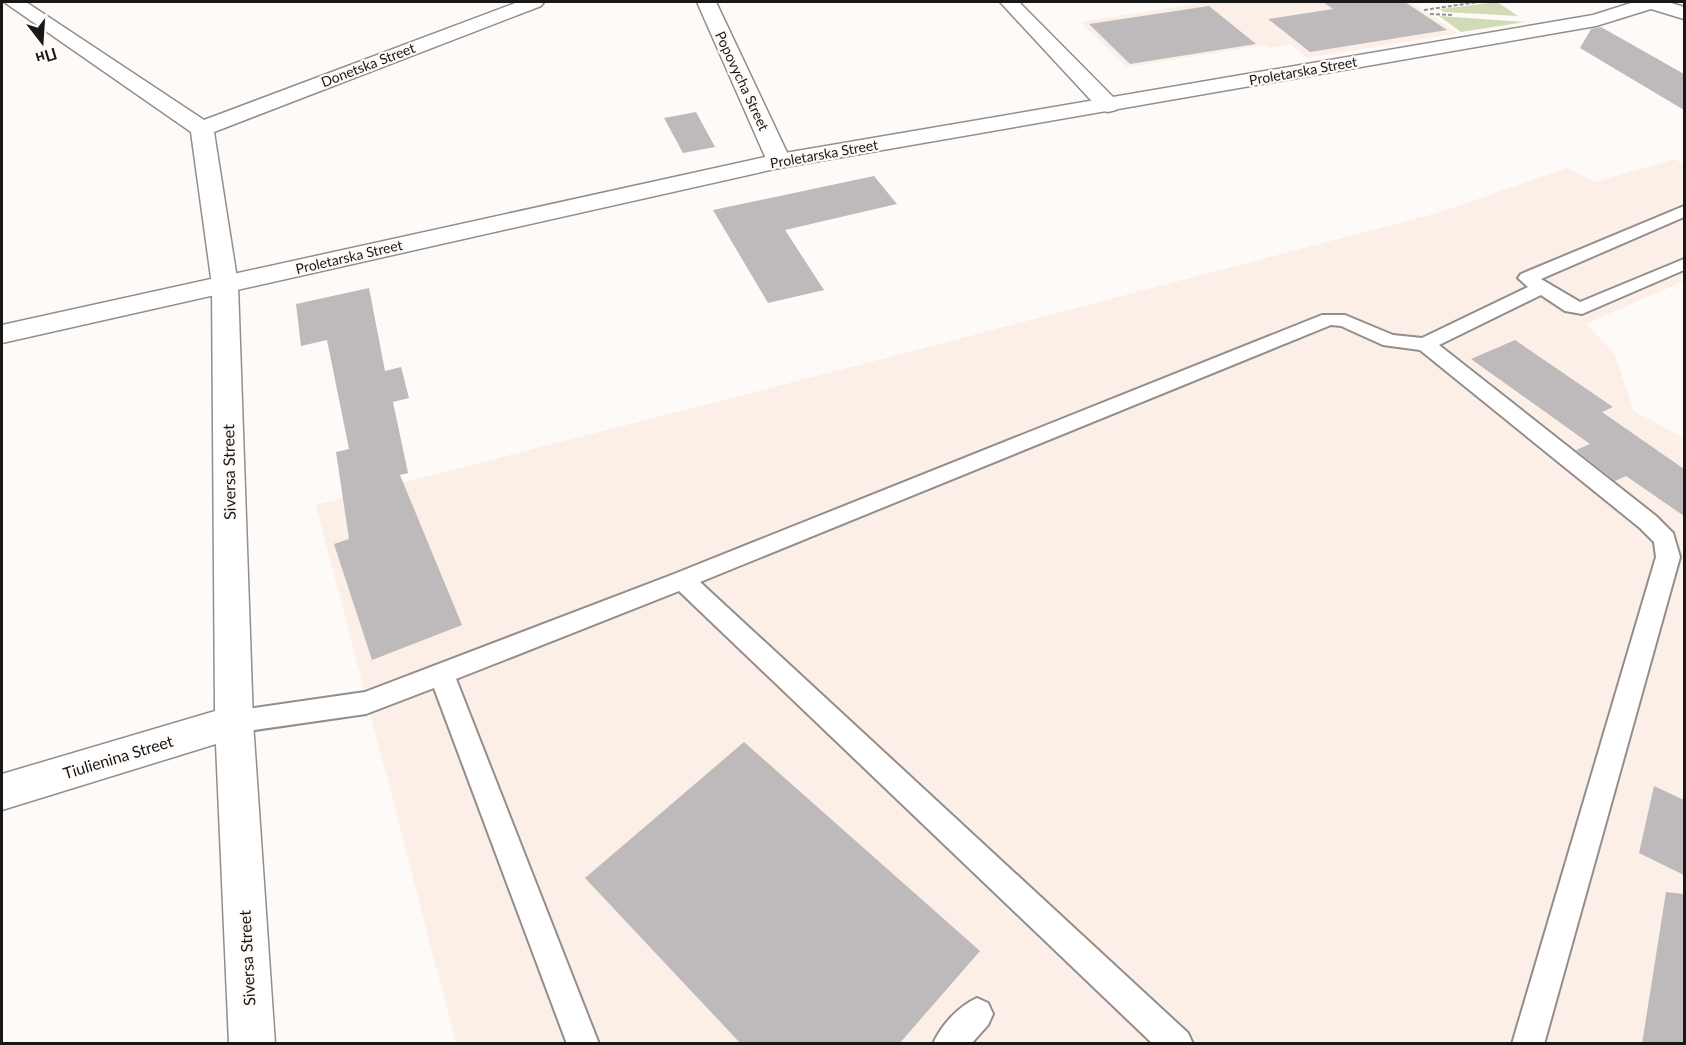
<svg xmlns="http://www.w3.org/2000/svg" width="1686" height="1045" viewBox="0 0 1686 1045" font-family="Lato,sans-serif">
	<style>
		.built { fill: #fbefe7 }
		.green { fill: #d1dcb6 }
		.building { fill: #beb9bb }
		.lines { fill: none; stroke-linecap: round; stroke-linejoin: round }
		.service-casing { stroke: #938e8c; stroke-width: 4 }
		.minor-casing { stroke: #938e8c; stroke-width: 3 }
		.secondary-casing { stroke: #938e8c; stroke-width: 3 }
		.path { stroke: #959290; stroke-width: 2; stroke-dasharray: 4 2; stroke-linecap: butt }
		.service { fill: #fff; fill-rule: evenodd }
		.minor { fill: #fff; fill-rule: evenodd }
		.secondary { fill: #fff; fill-rule: evenodd }
		.labels { text-anchor: middle; stroke-width: 4.5; stroke-linejoin: round; paint-order: stroke }
		.far-street-label { font-size: 14px; fill: #1a1817; stroke: #fefaf8 }
		.street-label { font-size: 16px; fill: #1a1817; stroke: #fefaf8 }
	</style>
	<rect width="100%" height="100%" fill="#fefaf8"/>
	<!-- built -->
	<path class="built" d="M 1201,2 L 1411,2 L 1458,33 L 1307,58 L 1290,44 L 1268,48 L 1265,45 L 1127,67 L 1080,22 L 1202,3 Z
		M 1675,159 L 1684,165 L 1684,281 L 1586,324 L 1614,353 L 1634,411 L 1684,438 L 1684,1043 L 456,1043 L 316,505 L 844,369 L 1441,212 L 1567,168 L 1595,182 Z"/>
	<!-- green -->
	<path class="green" d="M 1497,2 L 1518,16 L 1444,12 L 1440,9 Z
		M 1439,16 L 1525,22 L 1461,32 Z"/>
	<!-- building -->
	<path class="building" d="M 1323,2 L 1405,2 L 1447,30 L 1310,52 L 1268,19 L 1333,9 Z
		M 1209,6 L 1256,44 L 1130,64 L 1089,24 Z
		M 1601,27 L 1684,74 L 1684,110 L 1580,48 L 1591,29 Z
		M 696,112 L 715,147 L 683,153 L 664,118 Z
		M 874,176 L 897,204 L 785,230 L 824,290 L 768,303 L 713,210 Z
		M 369,288 L 385,371 L 401,367 L 409,398 L 393,402 L 408,473 L 400,475 L 462,625 L 372,660 L 334,544 L 349,539 L 336,452 L 349,449 L 327,340 L 301,346 L 296,304 Z
		M 1515,340 L 1613,407 L 1602,412 L 1684,469 L 1684,516 L 1626,476 L 1615,481 L 1576,450 L 1590,444 L 1471,359 Z
		M 744,742 L 980,951 L 899,1044 L 741,1044 L 585,878 Z
		M 1654,786 L 1684,800 L 1684,875 L 1639,853 Z
		M 1666,892 L 1684,894 L 1684,1044 L 1642,1044 Z"/>
	<g class="lines">
		<!-- service casing -->
		<g class="service-casing">
			<path id="service" d="M 1684,206 L 1684,217 L 1541,279 L 1580,302 L 1684,259 L 1684,270 L 1582,314 L 1565,311 L 1541,295 L 1439,345 L 1656,516 L 1673,533 L 1680,557 L 1544,1044 L 1512,1044 L 1656,557 L 1654,542 L 1640,528 L 1420,350 L 1383,345 L 1341,326 L 1331,325 L 700,582 L 1188,1033 L 1193,1044 L 1153,1044 L 679,591 L 456,679 L 599,1044 L 567,1044 L 434,688 L 366,714 L 234,733 L 225,730 L 221,722 L 225,714 L 234,711 L 365,692 L 674,574 L 1322,315 L 1345,315 L 1393,335 L 1422,338 L 1528,287 L 1518,278 L 1521,274 Z
				M 977,998 L 988,1003 L 993,1014 L 988,1025 L 971,1044 L 933,1044 C 941,1025 959,1006 977,998 Z"/>
		</g>
		<!-- minor casing -->
		<g class="minor-casing">
			<path id="minor" d="M 4,2 L 26,2 L 204,120 L 518,2 L 544,2 L 541,6 L 214,132 L 238,285 L 253,722 L 275,1044 L 229,1044 L 216,744 L 2,810 L 2,774 L 215,711 L 212,285 L 191,132 Z
				M 697,2 L 716,2 L 791,161 L 787,166 L 779,168 L 771,166 L 767,161 Z
				M 1000,2 L 1019,2 L 1116,100 L 1119,105 L 1116,110 L 1108,112 L 1100,110 Z"/>
		</g>
		<!-- secondary casing -->
		<g class="secondary-casing">
			<path id="secondary" d="M 1634,2 L 1668,2 L 1684,7 L 1684,19 L 1651,9 L 1596,26 L 779,168 L 2,343 L 2,325 L 779,154 L 1593,15 Z"/>
		</g>
		<!-- path -->
		<path class="path" d="M 1424,10 L 1478,2
			M 1430,14 L 1454,15"/>
		<!-- service -->
		<use href="#service" class="service"/>
		<!-- minor -->
		<use href="#minor" class="minor"/>
		<!-- secondary -->
		<use href="#secondary" class="secondary"/>
	</g>
	<g class="labels">
		<!-- far-street labels -->
		<g class="far-street-label">
			<text transform="translate(368 65) rotate(-21)" y="5">Donetska Street</text>
			<text transform="translate(1303 71) rotate(-10)" y="5">Proletarska Street</text>
			<text transform="translate(742 81) rotate(65)" y="5">Popovycha Street</text>
			<text transform="translate(824 154) rotate(-10)" y="5">Proletarska Street</text>
			<text transform="translate(349 257) rotate(-13)" y="5">Proletarska Street</text>
		</g>
		<!-- street labels -->
		<g class="street-label">
			<text transform="translate(229 472) rotate(-91)" y="6">Siversa Street</text>
			<text transform="translate(118 757) rotate(-17)" y="6">Tiulienina Street</text>
			<text transform="translate(247 958) rotate(-93)" y="6">Siversa Street</text>
		</g>
	</g>
	<!-- border -->
	<rect width="1686" height="1045" fill="none" stroke="#1a1817" stroke-width="6"/>
	<!-- north arrow -->
	<g transform="translate(42 42) rotate(163)" stroke="#fefaf8" stroke-width="4.5" paint-order="stroke">
	<path d="M0-4.5L10 22L0 15L-10 22Z" fill="#1a1817"/>
	<text y="-9" font-size="16" font-weight="bold" text-anchor="middle" fill="#1a1817">Пн</text>
	</g>
</svg>
